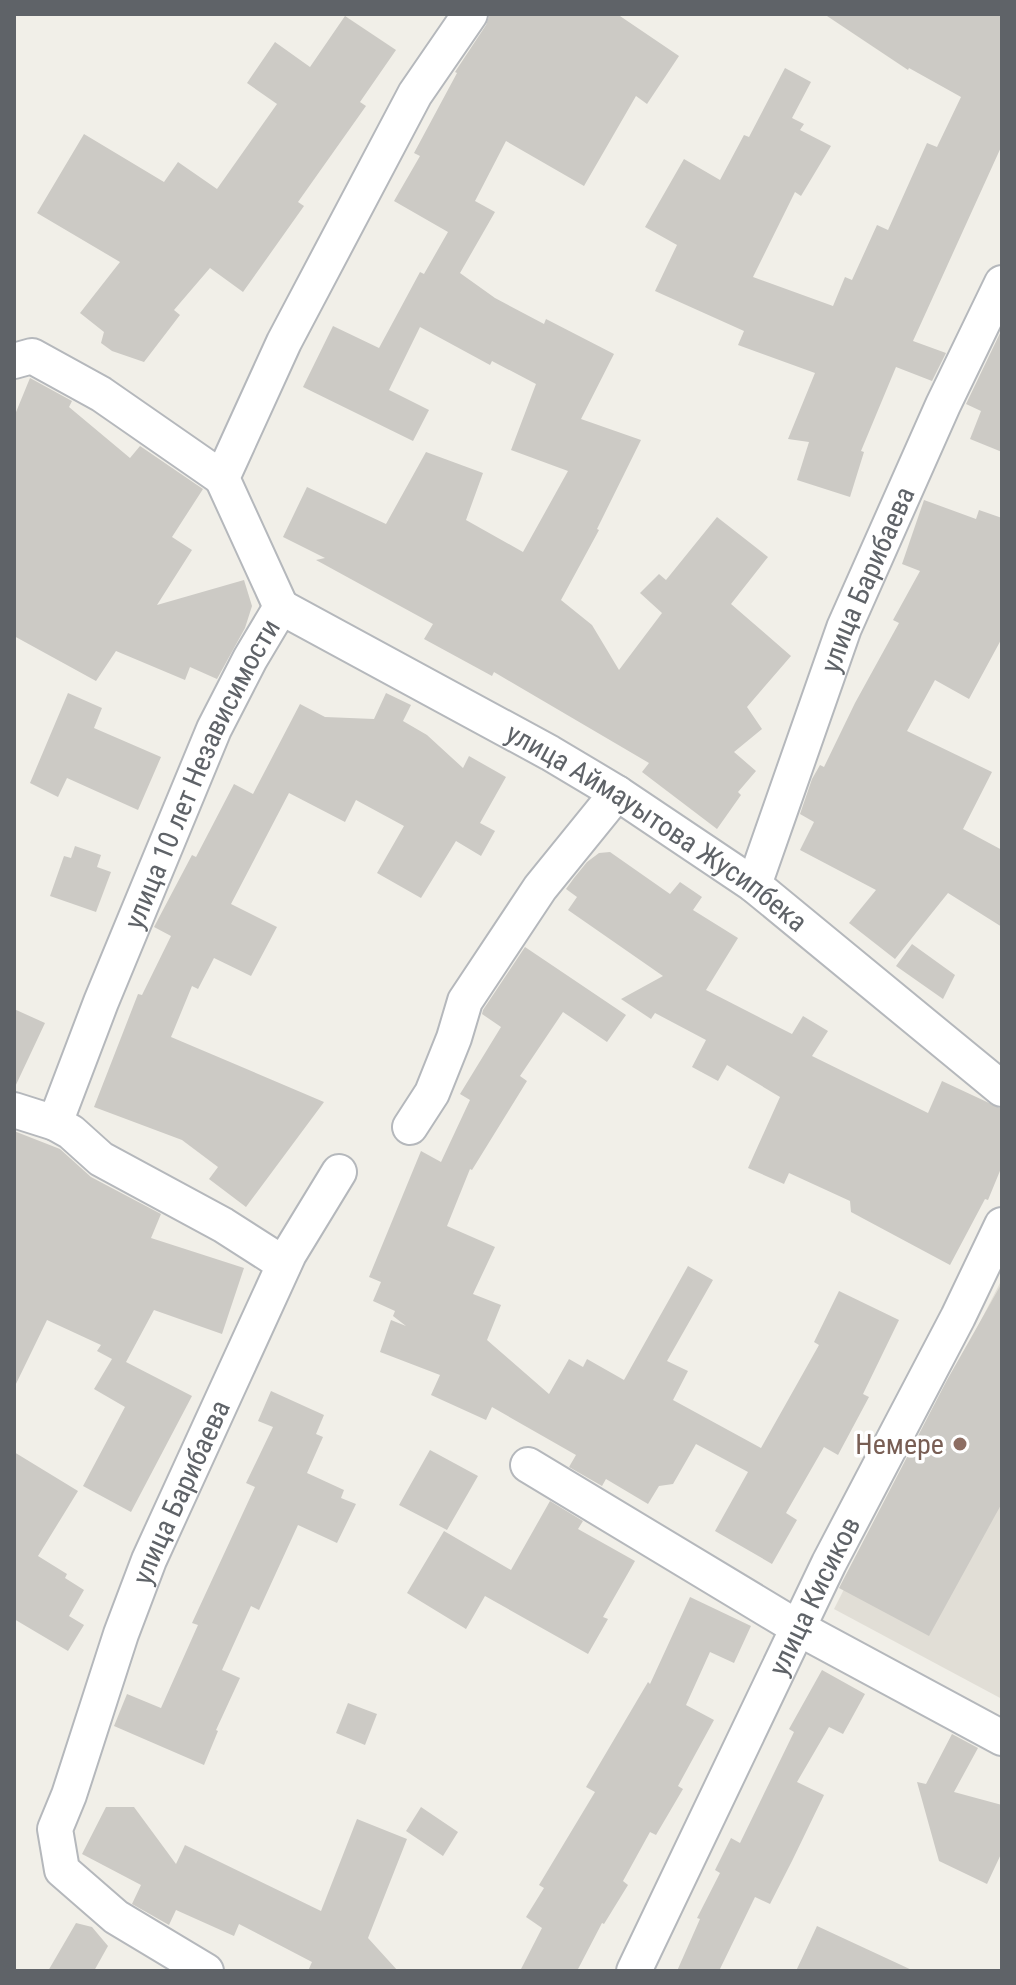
<svg xmlns="http://www.w3.org/2000/svg" width="1016" height="1985" viewBox="0 0 1016 1985" font-family="'Roboto Condensed',sans-serif">
	<style>
		.education { fill: #e1ded6 }
		.building { fill: #cccac5 }
		.lines { fill: none; stroke-linecap: round; stroke-linejoin: round }
		.street-casing { stroke: #b5b8bc; stroke-width: 38 }
		.street { stroke: #fff; stroke-width: 34 }
		.education-dot { fill: #8d6e63; stroke: #fff; stroke-width: 3 }
		.labels { text-anchor: middle; stroke-width: 7; stroke-linejoin: round; paint-order: stroke }
		.street-label { font-size: 28px; fill: #5f6368; stroke: #fff }
		.education-label { font-size: 28px; fill: #785e54; stroke: #fff; text-anchor: end }
	</style>
	<rect width="100%" height="100%" fill="#f1efe8"/>
	<!-- education -->
	<path class="education" d="M 1002,1279 L 1002,1699 L 834,1609 Z"/>
	<!-- building -->
	<path class="building" d="M 490,14 L 617,14 L 679,56 L 647,104 L 636,96 L 584,186 L 506,141 L 475,201 L 495,212 L 460,273 L 495,298 L 544,324 L 546,319 L 614,354 L 581,419 L 641,440 L 597,529 L 599,530 L 561,600 L 592,625 L 619,670 L 662,613 L 640,593 L 659,574 L 666,580 L 717,517 L 768,557 L 731,604 L 791,656 L 747,707 L 762,729 L 734,752 L 756,771 L 738,792 L 741,795 L 717,829 L 642,772 L 649,763 L 494,672 L 492,676 L 424,639 L 433,624 L 316,560 L 325,558 L 283,537 L 307,487 L 386,524 L 426,452 L 483,473 L 466,520 L 523,552 L 568,471 L 511,450 L 536,384 L 492,361 L 490,365 L 420,327 L 389,390 L 429,410 L 413,441 L 303,387 L 333,326 L 379,348 L 420,272 L 424,274 L 448,232 L 394,201 L 420,156 L 414,153 L 457,73 L 455,72 L 486,25 Z
		M 824,14 L 1002,14 L 1002,145 L 913,341 L 946,353 L 932,381 L 896,367 L 861,451 L 864,452 L 850,497 L 797,480 L 809,442 L 788,439 L 815,373 L 738,345 L 744,331 L 655,291 L 677,245 L 645,227 L 684,159 L 720,180 L 744,135 L 749,137 L 785,68 L 811,82 L 792,118 L 804,124 L 800,130 L 831,146 L 801,196 L 795,192 L 753,277 L 833,306 L 845,277 L 852,280 L 877,225 L 888,230 L 927,143 L 937,147 L 961,97 L 909,68 L 908,70 Z
		M 345,16 L 396,50 L 360,102 L 366,106 L 298,202 L 304,206 L 243,292 L 210,268 L 174,310 L 180,315 L 144,362 L 112,351 L 101,343 L 104,332 L 80,313 L 120,262 L 37,213 L 84,134 L 164,182 L 178,162 L 217,189 L 277,104 L 247,83 L 275,42 L 310,67 Z
		M 1002,329 L 1002,452 L 970,439 L 981,411 L 966,404 Z
		M 30,378 L 72,401 L 69,407 L 130,458 L 140,446 L 203,489 L 172,537 L 192,550 L 157,605 L 244,580 L 252,606 L 245,628 L 217,679 L 190,667 L 185,680 L 116,651 L 96,681 L 14,636 L 14,417 Z
		M 924,500 L 976,519 L 979,510 L 1002,518 L 1002,638 L 969,699 L 935,680 L 907,731 L 992,772 L 963,829 L 1002,850 L 1002,927 L 948,893 L 895,959 L 849,923 L 876,890 L 800,850 L 814,822 L 800,814 L 812,779 L 820,765 L 824,767 L 855,703 L 899,623 L 893,620 L 920,571 L 902,564 Z
		M 68,693 L 102,708 L 94,728 L 161,757 L 138,810 L 67,778 L 58,797 L 30,783 Z
		M 386,693 L 411,705 L 403,721 L 427,735 L 463,768 L 469,756 L 506,777 L 480,823 L 495,831 L 481,856 L 456,841 L 421,898 L 377,873 L 404,826 L 356,800 L 345,822 L 289,793 L 231,904 L 277,927 L 251,976 L 214,958 L 198,989 L 192,986 L 171,1037 L 324,1102 L 246,1207 L 209,1179 L 218,1167 L 182,1140 L 94,1107 L 138,994 L 142,995 L 171,936 L 154,927 L 192,855 L 196,857 L 234,784 L 253,794 L 300,704 L 325,717 L 374,719 Z
		M 75,846 L 101,855 L 97,867 L 111,872 L 96,912 L 50,896 L 64,856 L 71,858 Z
		M 610,852 L 670,894 L 680,882 L 702,897 L 693,910 L 738,938 L 706,990 L 792,1034 L 803,1016 L 828,1031 L 812,1056 L 928,1113 L 942,1081 L 1002,1109 L 1002,1166 L 988,1200 L 985,1199 L 950,1265 L 851,1212 L 850,1201 L 789,1173 L 784,1184 L 748,1168 L 780,1097 L 727,1065 L 718,1081 L 692,1067 L 706,1040 L 655,1013 L 651,1019 L 621,999 L 663,976 L 568,910 L 577,897 L 566,889 L 574,878 L 587,862 L 599,853 Z
		M 912,944 L 955,975 L 943,999 L 896,966 Z
		M 525,947 L 626,1015 L 607,1042 L 563,1012 L 520,1076 L 527,1081 L 472,1170 L 470,1169 L 447,1226 L 495,1247 L 473,1294 L 501,1305 L 487,1340 L 549,1394 L 569,1359 L 583,1367 L 587,1359 L 624,1380 L 688,1266 L 713,1280 L 667,1361 L 688,1371 L 673,1400 L 761,1448 L 819,1345 L 814,1342 L 839,1291 L 899,1320 L 863,1394 L 869,1397 L 838,1455 L 824,1447 L 786,1513 L 797,1520 L 772,1564 L 715,1531 L 748,1472 L 696,1444 L 673,1484 L 659,1486 L 648,1504 L 606,1479 L 602,1486 L 569,1467 L 576,1455 L 492,1407 L 486,1420 L 431,1395 L 440,1375 L 380,1352 L 391,1320 L 406,1326 L 393,1316 L 395,1311 L 373,1301 L 381,1282 L 369,1277 L 421,1151 L 441,1162 L 470,1100 L 460,1094 L 501,1027 L 482,1014 L 483,1010 Z
		M 14,1009 L 45,1023 L 14,1089 Z
		M 14,1131 L 60,1149 L 91,1177 L 161,1214 L 151,1238 L 244,1268 L 222,1334 L 154,1310 L 126,1362 L 192,1396 L 131,1512 L 83,1486 L 125,1407 L 94,1389 L 112,1359 L 97,1351 L 101,1345 L 47,1320 L 14,1388 Z
		M 1002,1283 L 1002,1503 L 929,1636 L 839,1588 L 947,1380 Z
		M 271,1391 L 324,1415 L 316,1434 L 323,1437 L 307,1473 L 344,1490 L 341,1498 L 356,1504 L 337,1543 L 298,1525 L 259,1610 L 251,1606 L 222,1670 L 240,1678 L 216,1730 L 218,1731 L 204,1765 L 114,1726 L 127,1694 L 161,1708 L 198,1625 L 192,1623 L 255,1487 L 246,1483 L 273,1427 L 258,1421 Z
		M 430,1450 L 478,1476 L 447,1530 L 399,1505 Z
		M 14,1452 L 78,1491 L 38,1556 L 67,1574 L 65,1578 L 84,1590 L 69,1616 L 84,1625 L 68,1651 L 14,1619 Z
		M 550,1501 L 583,1521 L 578,1529 L 635,1561 L 603,1617 L 608,1619 L 588,1654 L 485,1596 L 466,1629 L 407,1593 L 444,1531 L 511,1570 Z
		M 690,1597 L 751,1626 L 734,1663 L 710,1652 L 686,1705 L 714,1720 L 678,1786 L 683,1789 L 656,1835 L 650,1832 L 623,1881 L 628,1885 L 604,1924 L 602,1923 L 577,1971 L 520,1971 L 542,1928 L 526,1917 L 544,1888 L 539,1885 L 595,1792 L 586,1787 L 648,1682 L 650,1684 Z
		M 822,1670 L 865,1694 L 843,1734 L 829,1727 L 797,1782 L 824,1795 L 792,1861 L 770,1904 L 755,1897 L 719,1971 L 677,1971 L 700,1919 L 697,1918 L 720,1873 L 715,1870 L 731,1838 L 740,1843 L 794,1732 L 789,1729 Z
		M 348,1703 L 377,1714 L 365,1745 L 336,1733 Z
		M 952,1734 L 978,1748 L 954,1792 L 1002,1805 L 1002,1852 L 987,1884 L 939,1861 L 917,1782 L 926,1784 Z
		M 106,1807 L 134,1807 L 176,1864 L 185,1845 L 321,1911 L 357,1819 L 407,1839 L 368,1938 L 398,1971 L 308,1971 L 312,1962 L 239,1924 L 234,1936 L 176,1910 L 169,1925 L 132,1904 L 141,1885 L 82,1854 Z
		M 421,1807 L 458,1832 L 443,1856 L 406,1831 Z
		M 76,1923 L 92,1927 L 108,1946 L 94,1971 L 48,1971 Z
		M 817,1926 L 914,1971 L 796,1971 Z"/>
	<g class="lines">
		<!-- street casing -->
		<g class="street-casing">
			<g id="street">
				<path d="M 14,361 L 32,356 L 101,394 L 222,478"/>
				<path id="s1" d="M 281,607 L 550,753 L 617,793 L 754,885 L 1002,1089"/>
				<path d="M 281,607 L 222,478 L 284,342 L 415,94 L 470,14"/>
				<path id="s2" d="M 754,885 L 844,628 L 943,405 L 1002,283"/>
				<path id="s3" d="M 14,1110 L 55,1123 L 101,1002 L 214,729 L 250,659 L 281,607"/>
				<path d="M 55,1123 L 71,1132 L 101,1159 L 223,1225 L 284,1264"/>
				<path d="M 410,1127 L 432,1093 L 454,1038 L 465,1001 L 540,888 L 617,793"/>
				<path d="M 528,1465 L 800,1629 L 1002,1738"/>
				<path id="s4" d="M 206,1971 L 116,1917 L 62,1870 L 55,1829 L 69,1795 L 121,1634 L 149,1560 L 289,1254 L 339,1172"/>
				<path id="s5" d="M 634,1971 L 829,1563 L 958,1317 L 1002,1225"/>
			</g>
		</g>
		<!-- street -->
		<use href="#street" class="street"/>
	</g>
	<!-- markers -->
	<circle class="education-dot" cx="960" cy="1444" r="8"/>
	<g class="labels">
		<!-- street labels -->
		<g class="street-label">
			<text dy="10" stroke="none"><textPath href="#s2" startOffset="326">улица Барибаева</textPath></text>
			<text dy="10" stroke="none"><textPath href="#s3" startOffset="422">улица 10 лет Независимости</textPath></text>
			<text dy="10" stroke="none"><textPath href="#s1" startOffset="436">улица Аймауытова Жусипбека</textPath></text>
			<text dy="10" stroke="none"><textPath href="#s4" startOffset="578">улица Барибаева</textPath></text>
			<text dy="10" stroke="none"><textPath href="#s5" startOffset="416">улица Кисиков</textPath></text>
		</g>
		<!-- education labels -->
		<g class="education-label">
			<text x="944" y="1454">Немере</text>
		</g>
	</g>
	<!-- border -->
	<rect width="1016" height="1985" fill="none" stroke="#5f6368" stroke-width="32"/>
</svg>
